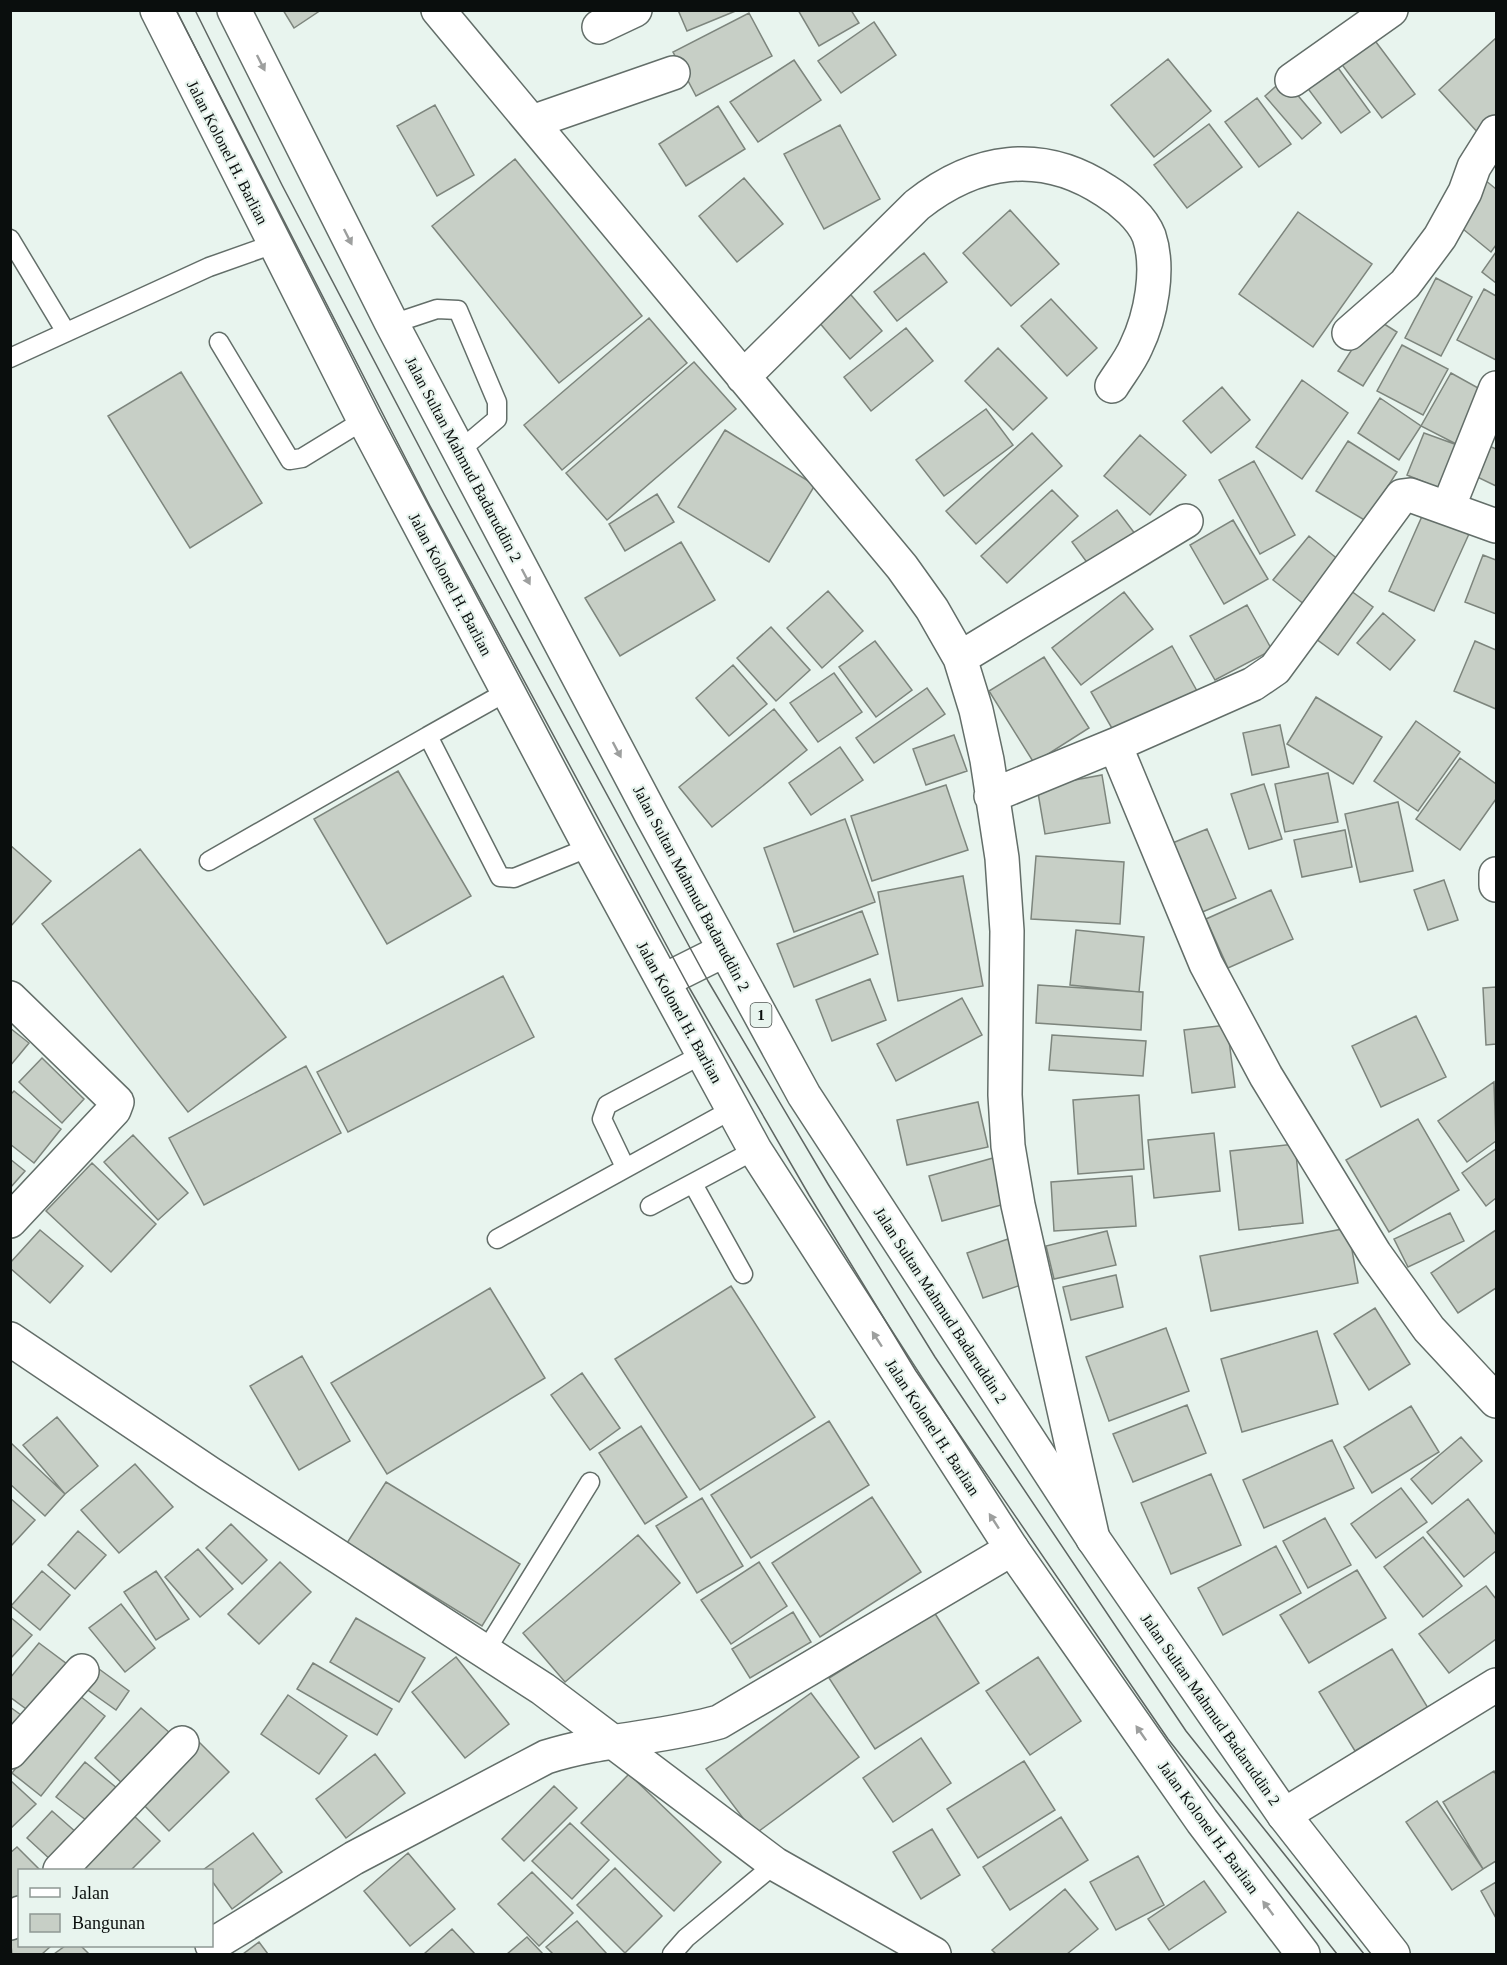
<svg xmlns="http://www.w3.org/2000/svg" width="1507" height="1965" viewBox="0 0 1507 1965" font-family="'Times New Roman',serif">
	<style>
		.building { fill: #c7cfc6; stroke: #7d857d; stroke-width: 1.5 }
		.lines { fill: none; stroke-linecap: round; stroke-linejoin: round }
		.service-casing { stroke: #636e69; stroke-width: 21 }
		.minor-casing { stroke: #636e69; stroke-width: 36 }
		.trunk-casing { stroke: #636e69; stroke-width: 36 }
		.service { stroke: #fff; stroke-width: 18 }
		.minor { stroke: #fff; stroke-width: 33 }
		.trunk { stroke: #fff; stroke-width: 33 }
		.tram { stroke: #5e6562; stroke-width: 1.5 }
		.oneway { fill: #9d9f9e }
		.labels { text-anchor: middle; stroke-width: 4.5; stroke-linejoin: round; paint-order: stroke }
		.shield { fill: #e8f4ee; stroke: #4d5350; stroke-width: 1.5 }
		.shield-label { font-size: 15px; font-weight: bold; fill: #0a0e0d }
		.street-label { font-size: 16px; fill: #0a0e0d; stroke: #e8f4ee }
	</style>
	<rect width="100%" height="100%" fill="#e8f4ee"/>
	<!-- building -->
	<path class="building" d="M 283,10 L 321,10 L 294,28 Z
		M 678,10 L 738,10 L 687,31 Z
		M 798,10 L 851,10 L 859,23 L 819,46 Z
		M 749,13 L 772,56 L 696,96 L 673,52 Z
		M 874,22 L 896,55 L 841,93 L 818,61 Z
		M 1373,38 L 1415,94 L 1382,118 L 1340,62 Z
		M 1496,38 L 1496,121 L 1480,135 L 1439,90 Z
		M 1168,59 L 1211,111 L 1154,157 L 1111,105 Z
		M 794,60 L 821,100 L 758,142 L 730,102 Z
		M 1336,65 L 1370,112 L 1341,133 L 1306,86 Z
		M 1284,79 L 1321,123 L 1302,139 L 1265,96 Z
		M 1257,98 L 1291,144 L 1259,167 L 1225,122 Z
		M 435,105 L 474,175 L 437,196 L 397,126 Z
		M 718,106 L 745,149 L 686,186 L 659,144 Z
		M 1209,124 L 1242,167 L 1187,208 L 1154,165 Z
		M 840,125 L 880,199 L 824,229 L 784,154 Z
		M 515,159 L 642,316 L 559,383 L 432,226 Z
		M 744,178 L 783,224 L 737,262 L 699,216 Z
		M 1485,180 L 1496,189 L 1496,245 L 1491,252 L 1452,220 Z
		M 1010,210 L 1059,264 L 1011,306 L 963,253 Z
		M 1298,212 L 1372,264 L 1313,347 L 1239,294 Z
		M 1496,252 L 1496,283 L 1482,272 Z
		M 924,253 L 947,282 L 897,321 L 874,292 Z
		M 1436,278 L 1472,297 L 1441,356 L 1405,338 Z
		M 845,288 L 882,331 L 850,359 L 813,315 Z
		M 1484,289 L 1496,296 L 1496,360 L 1457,340 Z
		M 1051,299 L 1097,348 L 1067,376 L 1021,326 Z
		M 1373,317 L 1397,332 L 1363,386 L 1338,371 Z
		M 649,318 L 687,363 L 562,470 L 524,425 Z
		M 906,328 L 933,361 L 871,411 L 844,377 Z
		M 1402,345 L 1448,369 L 1423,415 L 1377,391 Z
		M 998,348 L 1047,398 L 1013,430 L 965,381 Z
		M 694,362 L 736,409 L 607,520 L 566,473 Z
		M 181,372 L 262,503 L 190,548 L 108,416 Z
		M 1451,373 L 1489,394 L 1460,446 L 1421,426 Z
		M 1302,380 L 1348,413 L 1302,479 L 1256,447 Z
		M 1222,387 L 1250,420 L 1211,453 L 1183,421 Z
		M 1380,398 L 1421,426 L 1399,460 L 1358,433 Z
		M 986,409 L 1013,445 L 944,496 L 916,460 Z
		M 725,430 L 815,485 L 769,562 L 678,507 Z
		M 1032,433 L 1062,466 L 976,544 L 946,511 Z
		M 1424,433 L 1460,446 L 1443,490 L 1407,475 Z
		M 1140,435 L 1186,475 L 1150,515 L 1104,476 Z
		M 1348,441 L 1397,472 L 1366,521 L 1316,491 Z
		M 1487,445 L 1496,449 L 1496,486 L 1473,475 Z
		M 1254,461 L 1295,535 L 1260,554 L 1219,480 Z
		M 1052,490 L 1078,516 L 1007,583 L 981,556 Z
		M 657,494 L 674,522 L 625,551 L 609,524 Z
		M 1117,510 L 1136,535 L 1091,568 L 1072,542 Z
		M 1423,514 L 1469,534 L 1434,611 L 1389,591 Z
		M 1233,520 L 1268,579 L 1224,604 L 1190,545 Z
		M 1309,536 L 1344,564 L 1309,608 L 1273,580 Z
		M 681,542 L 715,600 L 620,656 L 585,598 Z
		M 1483,555 L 1496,560 L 1496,614 L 1465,602 Z
		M 1347,588 L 1373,607 L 1338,655 L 1312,636 Z
		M 828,591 L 863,631 L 822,668 L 787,628 Z
		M 1124,592 L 1153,629 L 1081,685 L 1052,648 Z
		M 1247,605 L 1272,650 L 1215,680 L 1190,636 Z
		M 1383,613 L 1415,640 L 1390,670 L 1357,643 Z
		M 771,627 L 810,670 L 776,701 L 737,658 Z
		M 875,641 L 912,690 L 876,717 L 839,667 Z
		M 1475,641 L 1496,650 L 1496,709 L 1454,691 Z
		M 1172,646 L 1197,691 L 1117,737 L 1091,692 Z
		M 1044,657 L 1089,728 L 1034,763 L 989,691 Z
		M 733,665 L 767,704 L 729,736 L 696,698 Z
		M 834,673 L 862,712 L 818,742 L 790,703 Z
		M 927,688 L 945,714 L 874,763 L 856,738 Z
		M 1316,697 L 1382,737 L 1353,784 L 1287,744 Z
		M 774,709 L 807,750 L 712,827 L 679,787 Z
		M 1416,721 L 1460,752 L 1418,811 L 1374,781 Z
		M 1280,725 L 1289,767 L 1252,775 L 1243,733 Z
		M 954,735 L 967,771 L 926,785 L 913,749 Z
		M 840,747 L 863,780 L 811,815 L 789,783 Z
		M 1460,758 L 1496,784 L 1496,799 L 1460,850 L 1416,819 Z
		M 398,771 L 471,896 L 387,944 L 314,819 Z
		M 1328,773 L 1338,822 L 1285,832 L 1275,784 Z
		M 1102,775 L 1110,823 L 1045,834 L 1037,787 Z
		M 1264,784 L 1282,839 L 1249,849 L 1231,794 Z
		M 946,785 L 968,850 L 872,881 L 851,816 Z
		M 1398,802 L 1413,871 L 1360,882 L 1345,814 Z
		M 845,819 L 875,902 L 794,932 L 764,848 Z
		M 1207,829 L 1236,898 L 1200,913 L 1170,844 Z
		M 1345,830 L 1352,867 L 1302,877 L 1294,840 Z
		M 10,845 L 51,881 L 10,927 Z
		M 140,849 L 286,1037 L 188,1112 L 42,924 Z
		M 1036,856 L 1124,862 L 1120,924 L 1031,919 Z
		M 963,876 L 983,986 L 898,1001 L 878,892 Z
		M 1444,880 L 1458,920 L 1428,930 L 1414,890 Z
		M 1271,890 L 1293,939 L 1228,968 L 1206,919 Z
		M 862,911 L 878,954 L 794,987 L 777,944 Z
		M 1076,930 L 1144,937 L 1139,992 L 1070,985 Z
		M 503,976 L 534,1037 L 348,1132 L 317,1072 Z
		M 870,979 L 886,1020 L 832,1041 L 816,1000 Z
		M 1038,985 L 1143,992 L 1141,1030 L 1036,1023 Z
		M 1496,987 L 1496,1044 L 1486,1045 L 1483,988 Z
		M 962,998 L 982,1035 L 896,1081 L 877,1044 Z
		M 1416,1016 L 1446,1077 L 1381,1107 L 1352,1046 Z
		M 1227,1025 L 1235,1087 L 1192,1093 L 1184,1030 Z
		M 10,1028 L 29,1043 L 10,1066 Z
		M 1052,1035 L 1146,1041 L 1143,1076 L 1049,1070 Z
		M 42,1058 L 84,1099 L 62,1123 L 19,1082 Z
		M 306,1066 L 341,1133 L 204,1205 L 169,1138 Z
		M 1494,1082 L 1496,1141 L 1467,1162 L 1438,1121 Z
		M 14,1091 L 61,1129 L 34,1163 L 10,1144 L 10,1095 Z
		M 1139,1095 L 1144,1169 L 1078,1174 L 1073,1100 Z
		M 978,1102 L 988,1147 L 907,1165 L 897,1120 Z
		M 1418,1119 L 1459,1190 L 1389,1232 L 1346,1160 Z
		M 1214,1133 L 1220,1191 L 1154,1198 L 1148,1140 Z
		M 133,1135 L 188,1193 L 158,1220 L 104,1162 Z
		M 1295,1144 L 1303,1223 L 1239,1230 L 1230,1151 Z
		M 1496,1149 L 1496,1198 L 1486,1206 L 1462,1173 Z
		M 993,1158 L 1005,1204 L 942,1221 L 929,1176 Z
		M 10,1159 L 25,1171 L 10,1188 Z
		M 92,1163 L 156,1224 L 111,1272 L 46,1211 Z
		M 1132,1176 L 1136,1226 L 1054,1231 L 1051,1182 Z
		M 1450,1213 L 1464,1241 L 1408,1267 L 1394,1239 Z
		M 1348,1228 L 1358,1283 L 1211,1311 L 1200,1256 Z
		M 40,1230 L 83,1266 L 50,1303 L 10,1268 L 10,1263 Z
		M 1496,1230 L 1496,1288 L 1458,1313 L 1431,1273 Z
		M 1107,1231 L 1116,1265 L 1054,1279 L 1046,1246 Z
		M 1008,1239 L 1024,1284 L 983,1298 L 967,1253 Z
		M 1116,1275 L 1123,1307 L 1071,1320 L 1063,1287 Z
		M 731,1286 L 815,1417 L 700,1490 L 615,1359 Z
		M 490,1288 L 545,1378 L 387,1474 L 331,1383 Z
		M 1375,1308 L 1410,1364 L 1369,1390 L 1334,1334 Z
		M 1166,1328 L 1189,1391 L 1109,1421 L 1086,1357 Z
		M 1317,1331 L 1338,1404 L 1242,1432 L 1221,1359 Z
		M 302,1356 L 350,1441 L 299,1470 L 250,1386 Z
		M 582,1373 L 620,1428 L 590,1450 L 551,1395 Z
		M 1187,1405 L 1206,1453 L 1133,1482 L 1113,1434 Z
		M 1411,1406 L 1439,1452 L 1372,1493 L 1344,1447 Z
		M 57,1417 L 98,1466 L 65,1494 L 23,1445 Z
		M 829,1421 L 869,1485 L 751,1558 L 711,1495 Z
		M 641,1426 L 687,1497 L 645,1524 L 599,1453 Z
		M 1461,1437 L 1482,1461 L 1432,1504 L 1411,1479 Z
		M 1332,1440 L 1354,1488 L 1264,1528 L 1243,1480 Z
		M 11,1443 L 65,1494 L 45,1516 L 10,1484 Z
		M 135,1464 L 173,1507 L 119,1553 L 81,1510 Z
		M 1211,1474 L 1241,1545 L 1171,1574 L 1141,1503 Z
		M 386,1482 L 520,1564 L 482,1626 L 347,1543 Z
		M 1401,1488 L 1427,1522 L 1376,1558 L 1351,1524 Z
		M 872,1497 L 921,1572 L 820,1637 L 772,1563 Z
		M 10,1498 L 35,1520 L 10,1547 Z
		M 702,1498 L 743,1566 L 697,1593 L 656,1526 Z
		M 1468,1499 L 1496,1535 L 1496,1551 L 1464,1577 L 1427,1532 Z
		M 1325,1518 L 1351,1565 L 1308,1588 L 1283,1541 Z
		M 231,1524 L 267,1560 L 242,1584 L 206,1548 Z
		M 78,1531 L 106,1555 L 75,1589 L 48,1565 Z
		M 638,1535 L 680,1583 L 565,1682 L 523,1633 Z
		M 1423,1537 L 1462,1586 L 1423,1617 L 1384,1567 Z
		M 1276,1546 L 1301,1593 L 1223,1635 L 1198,1588 Z
		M 198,1549 L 233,1589 L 200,1617 L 165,1577 Z
		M 280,1562 L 311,1592 L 259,1644 L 228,1614 Z
		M 759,1562 L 787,1606 L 731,1644 L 701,1600 Z
		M 1357,1570 L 1386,1618 L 1309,1663 L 1280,1615 Z
		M 42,1571 L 70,1595 L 40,1630 L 11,1606 Z
		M 156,1571 L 189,1619 L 156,1640 L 124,1592 Z
		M 1486,1586 L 1496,1599 L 1496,1639 L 1449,1673 L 1419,1634 Z
		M 121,1604 L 155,1648 L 125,1672 L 89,1628 Z
		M 793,1612 L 811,1642 L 750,1678 L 732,1649 Z
		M 934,1612 L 979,1683 L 875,1749 L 829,1678 Z
		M 10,1617 L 32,1635 L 10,1659 Z
		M 356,1618 L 425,1658 L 399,1702 L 330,1662 Z
		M 39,1643 L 75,1670 L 37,1717 L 10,1697 L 10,1678 Z
		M 1392,1649 L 1428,1708 L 1355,1751 L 1319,1692 Z
		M 456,1657 L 509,1724 L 465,1758 L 412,1692 Z
		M 1038,1657 L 1081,1721 L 1030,1755 L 986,1691 Z
		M 313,1663 L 392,1709 L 377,1735 L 297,1689 Z
		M 99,1669 L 129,1691 L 116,1710 L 85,1688 Z
		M 75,1692 L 105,1716 L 41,1796 L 12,1773 Z
		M 811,1693 L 859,1757 L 755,1834 L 706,1769 Z
		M 288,1695 L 347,1736 L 319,1774 L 261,1734 Z
		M 10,1707 L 32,1723 L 10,1750 Z
		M 141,1708 L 170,1733 L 124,1785 L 95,1758 Z
		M 921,1738 L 951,1783 L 893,1822 L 863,1778 Z
		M 199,1742 L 229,1772 L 169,1831 L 139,1800 Z
		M 375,1754 L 405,1793 L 346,1838 L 316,1799 Z
		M 1024,1761 L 1055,1810 L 978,1858 L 947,1809 Z
		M 85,1762 L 123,1793 L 95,1827 L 56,1797 Z
		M 1494,1771 L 1496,1775 L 1496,1861 L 1483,1869 L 1443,1802 Z
		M 629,1774 L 721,1862 L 674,1911 L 581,1823 Z
		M 10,1780 L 36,1804 L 10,1829 Z
		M 554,1786 L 577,1808 L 524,1861 L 502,1839 Z
		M 1437,1801 L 1483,1869 L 1452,1890 L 1406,1822 Z
		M 52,1811 L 77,1833 L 52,1861 L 27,1838 Z
		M 131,1813 L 160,1841 L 131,1870 L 75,1870 Z
		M 1061,1817 L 1088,1860 L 1010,1910 L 983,1867 Z
		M 570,1823 L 609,1860 L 572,1899 L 532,1861 Z
		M 932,1829 L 960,1875 L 921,1899 L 893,1852 Z
		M 253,1833 L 282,1872 L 232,1909 L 212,1881 L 212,1870 L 203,1870 Z
		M 17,1847 L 40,1870 L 20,1870 L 20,1901 L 10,1910 L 10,1853 Z
		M 408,1853 L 455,1909 L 410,1946 L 364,1891 Z
		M 1138,1856 L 1164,1905 L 1116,1930 L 1090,1882 Z
		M 615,1868 L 662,1916 L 625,1953 L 577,1905 Z
		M 532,1872 L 573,1913 L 539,1946 L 498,1904 Z
		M 1204,1881 L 1226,1912 L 1169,1950 L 1148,1919 Z
		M 1496,1882 L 1496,1918 L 1481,1891 Z
		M 1065,1889 L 1098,1929 L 1067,1954 L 996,1954 L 992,1950 Z
		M 577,1921 L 607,1954 L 553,1954 L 546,1947 Z
		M 20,1928 L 20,1946 L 51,1946 L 42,1954 L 12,1954 L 10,1937 Z
		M 452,1929 L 475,1954 L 424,1954 Z
		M 527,1937 L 543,1954 L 507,1954 Z
		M 259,1942 L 268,1954 L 243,1954 Z
		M 65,1946 L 81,1946 L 89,1954 L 54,1954 Z"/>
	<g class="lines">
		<!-- service casing -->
		<g class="service-casing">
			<path id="service" d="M 10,239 L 66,332
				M 392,324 L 437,309 L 458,310 L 497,402 L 497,419 L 459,451
				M 219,342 L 290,460 L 302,458 L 364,420
				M 10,358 L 209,267 L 274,244
				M 508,691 L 428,736 L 500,877 L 514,878 L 590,847
				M 209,861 L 428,736
				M 625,1167 L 602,1119 L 607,1105 L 703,1054
				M 693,1184 L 743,1274
				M 650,1206 L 755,1150
				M 497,1239 L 733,1109
				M 485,1652 L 590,1482
				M 672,1954 L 686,1938 L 775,1864"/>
		</g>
		<!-- minor casing -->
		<g class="minor-casing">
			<path id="minor" d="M 438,10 L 902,567 L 932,609 L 960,658 L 976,710 L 987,760 L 1002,858 L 1007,931 L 1005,1095 L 1008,1146 L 1018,1205 L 1093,1539
				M 599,27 L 635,10
				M 1292,80 L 1391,10
				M 532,122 L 673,73
				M 1349,333 L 1405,284 L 1440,237 L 1465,192 L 1474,167 L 1496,132
				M 743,377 L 917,205 C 975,159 1041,148 1106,191 C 1122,201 1142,218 1149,236 C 1160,269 1151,316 1136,347 C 1130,361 1120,373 1112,386
				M 1448,508 L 1496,388
				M 960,658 L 1186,521
				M 1115,745 L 1206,964 L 1266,1076 L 1375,1254 L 1429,1329 L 1496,1401
				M 991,796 L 1115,745 L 1253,684 L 1275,669 L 1402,496 L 1410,495 L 1496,526
				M 1496,874 L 1496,885
				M 10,998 L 117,1102 L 114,1110 L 10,1221
				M 10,1339 L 209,1473 L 543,1689 L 775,1864 L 934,1954
				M 10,1752 L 82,1671
				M 1284,1815 L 1496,1685
				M 60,1870 L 182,1743
				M 10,1923 L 20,1913
				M 212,1945 L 354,1858 L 546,1757 C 603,1739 662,1738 719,1722 L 1012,1549"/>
		</g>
		<!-- trunk casing -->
		<g class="trunk-casing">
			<path id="trunk" d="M 157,10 L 364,420 L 590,847 L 755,1150 L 1012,1549 L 1202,1821 L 1303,1954
				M 234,10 L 392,324 L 652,816 L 804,1095 L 1094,1540 L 1284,1815 L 1393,1954
				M 663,981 L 725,950"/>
		</g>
		<!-- service -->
		<use href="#service" class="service"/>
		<!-- minor -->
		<use href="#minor" class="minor"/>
		<!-- trunk -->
		<use href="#trunk" class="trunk"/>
		<!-- tram -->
		<path class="tram" d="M 176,10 L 430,506 L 690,989 L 809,1195 L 916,1371 L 1168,1739 L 1337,1954
			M 195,10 L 282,185 L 444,494 L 708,981 L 828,1184 L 935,1357 L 1186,1731 L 1364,1954"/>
	</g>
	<!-- one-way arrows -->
	<defs><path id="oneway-solid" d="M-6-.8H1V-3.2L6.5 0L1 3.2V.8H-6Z" transform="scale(1.5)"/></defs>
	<g class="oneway">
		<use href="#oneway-solid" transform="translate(261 63) rotate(63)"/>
		<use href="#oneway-solid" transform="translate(348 237) rotate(63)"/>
		<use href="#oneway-solid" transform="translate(526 577) rotate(62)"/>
		<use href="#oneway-solid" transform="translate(617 750) rotate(62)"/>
		<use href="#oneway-solid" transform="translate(877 1339) rotate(-123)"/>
		<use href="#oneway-solid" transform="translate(994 1521) rotate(-123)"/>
		<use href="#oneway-solid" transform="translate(1141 1733) rotate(-125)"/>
		<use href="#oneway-solid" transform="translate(1268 1908) rotate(-127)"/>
	</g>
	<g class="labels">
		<!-- shield labels -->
		<rect class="shield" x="750.5" y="1003" width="21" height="24" rx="4.5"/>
		<g class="shield-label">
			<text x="761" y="1020">1</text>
		</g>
		<!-- street labels -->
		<g class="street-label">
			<text transform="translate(228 152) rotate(63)" y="6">Jalan Kolonel H. Barlian</text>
			<text transform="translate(464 459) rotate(62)" y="6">Jalan Sultan Mahmud Badaruddin 2</text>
			<text transform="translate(451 584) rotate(62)" y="6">Jalan Kolonel H. Barlian</text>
			<text transform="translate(692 888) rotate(62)" y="6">Jalan Sultan Mahmud Badaruddin 2</text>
			<text transform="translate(680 1012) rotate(61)" y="6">Jalan Kolonel H. Barlian</text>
			<text transform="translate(941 1305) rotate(57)" y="6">Jalan Sultan Mahmud Badaruddin 2</text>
			<text transform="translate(933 1427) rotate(57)" y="6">Jalan Kolonel H. Barlian</text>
			<text transform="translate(1211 1709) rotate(55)" y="6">Jalan Sultan Mahmud Badaruddin 2</text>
			<text transform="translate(1209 1827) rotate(54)" y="6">Jalan Kolonel H. Barlian</text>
		</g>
	</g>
	<!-- border -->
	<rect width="1507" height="1965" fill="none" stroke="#0a0e0d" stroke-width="24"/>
	<!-- legend -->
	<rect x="18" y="1869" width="195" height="78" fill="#e8f4ee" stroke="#8f9894" stroke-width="1.5"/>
	<rect x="30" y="1888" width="30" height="9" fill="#ffffff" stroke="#8f9894" stroke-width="1.5"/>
	<text x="72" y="1899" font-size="18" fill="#0a0e0d">Jalan</text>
	<rect x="30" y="1914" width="30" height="18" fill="#c7cfc6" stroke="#8f9894" stroke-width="1.5"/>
	<text x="72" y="1929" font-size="18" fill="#0a0e0d">Bangunan</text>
</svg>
